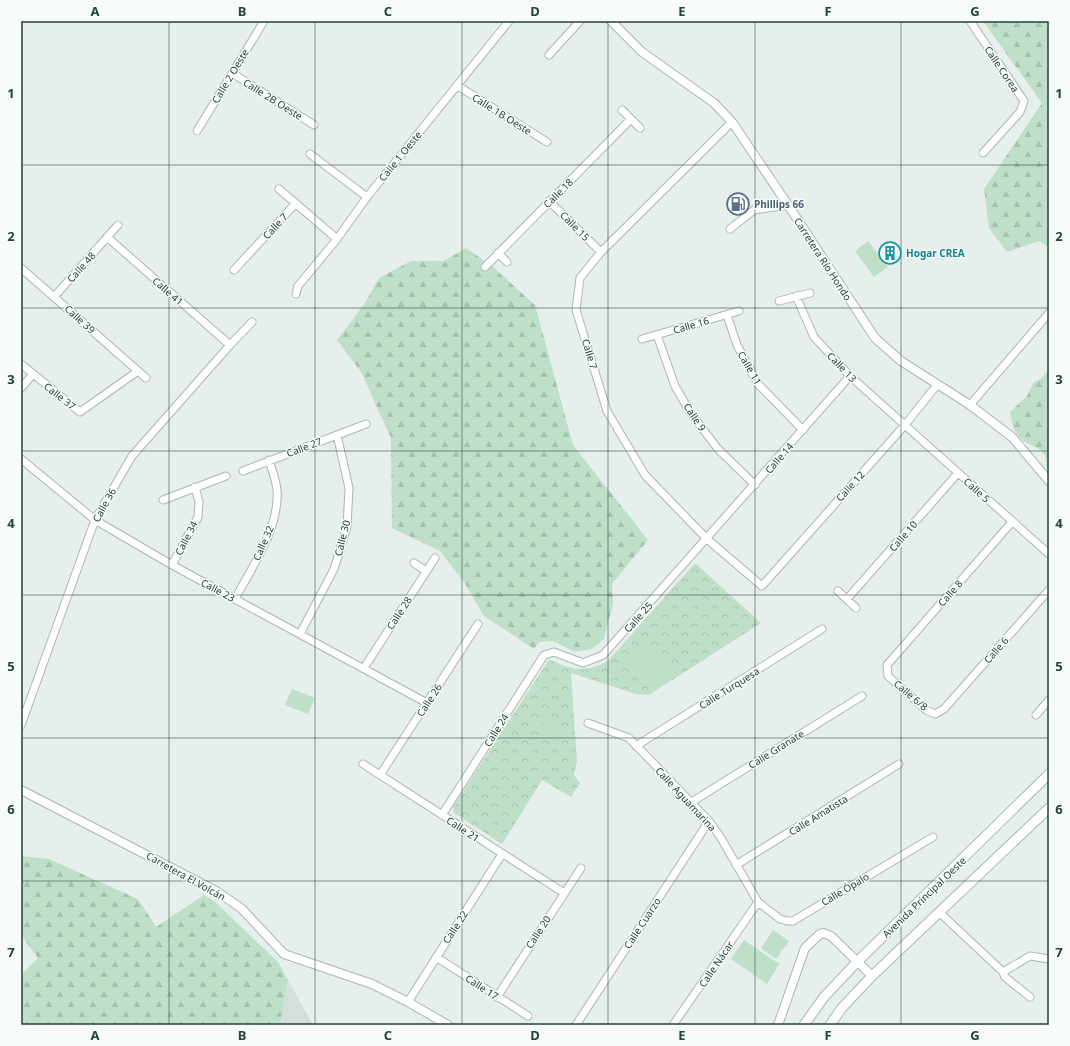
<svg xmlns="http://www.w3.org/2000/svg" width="1070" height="1046" viewBox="0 0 1070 1046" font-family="'Noto Sans',sans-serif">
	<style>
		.built { fill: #d4dfda }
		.forest { fill: url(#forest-firs) }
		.park { fill: url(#park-crowns) }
		.pitch { fill: #bfe0c8 }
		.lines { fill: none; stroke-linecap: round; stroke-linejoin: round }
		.minor-casing { stroke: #a8b8b2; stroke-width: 9 }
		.tertiary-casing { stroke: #a8b8b2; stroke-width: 10 }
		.secondary-casing { stroke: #a4bbb3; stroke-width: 11 }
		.minor { stroke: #fff; stroke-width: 7 }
		.tertiary { stroke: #fff; stroke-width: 8 }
		.secondary { stroke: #fff; stroke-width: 9 }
		.grid { fill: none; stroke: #24423a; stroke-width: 1; stroke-opacity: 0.55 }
		.labels { text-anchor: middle; stroke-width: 3; stroke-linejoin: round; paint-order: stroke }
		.street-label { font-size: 10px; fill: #24423a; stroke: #f7fbf9 }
		.service-label { font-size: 10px; font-weight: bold; fill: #4e5e75; stroke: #f7fbf9; text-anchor: start }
		.culture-label { font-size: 10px; font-weight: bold; fill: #0d838f; stroke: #f7fbf9; text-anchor: start }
		.neatline { fill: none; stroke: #24423a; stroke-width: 1.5 }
		.grid-label { font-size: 13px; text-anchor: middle; font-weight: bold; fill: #24423a }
	</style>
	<defs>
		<pattern id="forest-firs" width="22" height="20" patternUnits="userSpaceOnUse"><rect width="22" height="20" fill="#bfe0c8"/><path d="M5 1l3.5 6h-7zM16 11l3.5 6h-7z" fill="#a4c1ad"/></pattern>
		<pattern id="park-crowns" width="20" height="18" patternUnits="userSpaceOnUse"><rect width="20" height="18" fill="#bfe0c8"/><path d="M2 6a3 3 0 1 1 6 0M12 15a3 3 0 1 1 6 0" fill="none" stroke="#a4c1ad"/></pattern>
	</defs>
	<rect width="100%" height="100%" fill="#e6efeb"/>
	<!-- built -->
	<path class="built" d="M 288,980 L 313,1025 L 280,1025 Z"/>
	<!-- forest -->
	<path class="forest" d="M 983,21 L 1049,21 L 1049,247 L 1039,241 L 1007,252 L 989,228 L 984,189 L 1042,103 Z
		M 466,248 L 492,266 L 535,305 L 573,445 L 648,540 L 612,584 L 613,603 L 604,639 L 591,649 L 575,652 L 553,641 L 539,642 L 534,649 L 484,616 L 464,582 L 440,551 L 392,528 L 391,438 L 361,372 L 337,340 L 365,303 L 379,278 L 411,261 L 444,261 Z
		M 1049,369 L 1049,474 C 1045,468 1048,459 1043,453 C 1039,447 1033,446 1027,443 C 1015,437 1013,426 1010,414 L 1012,410 L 1027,396 L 1033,383 L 1042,378 Z
		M 21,856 L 49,859 L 138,899 L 156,927 L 204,895 L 214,901 L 278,962 L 288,980 L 280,1025 L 21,1025 L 21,975 L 38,958 L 21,935 Z"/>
	<!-- park -->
	<path class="park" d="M 695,563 L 761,623 L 649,695 L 636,694 L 571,673 L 577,762 L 574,775 L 580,783 L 571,797 L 542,780 L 502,844 L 454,813 L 453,807 L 548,661 L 549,659 C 573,671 584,673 608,661 Z"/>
	<!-- pitch -->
	<path class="pitch" d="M 868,241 L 888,267 L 874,277 L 855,251 Z
		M 644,645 L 672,670 L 657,686 L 630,662 Z
		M 292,689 L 315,698 L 308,714 L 285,705 Z
		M 546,719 L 568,734 L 560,746 L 538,732 Z
		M 773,930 L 789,941 L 776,959 L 761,948 Z
		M 744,940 L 776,962 L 780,963 L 767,984 L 731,959 Z"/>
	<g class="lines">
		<!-- minor casing -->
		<g class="minor-casing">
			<path id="minor" d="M 970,21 L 1024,101 L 1020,112 L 983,153
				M 549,55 L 580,21
				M 232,73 L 314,125
				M 458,86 L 547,142
				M 622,110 L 640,128
				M 732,122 L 601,252 L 580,278 L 576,310 L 607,411 L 645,475 L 707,539 L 762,586 L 904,426 L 937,385
				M 197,131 L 264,21
				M 310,154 L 367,197
				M 279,189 L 337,239
				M 549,201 L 601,252
				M 730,229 L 754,210 L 788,205
				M 107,237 L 230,345
				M 498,253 L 507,262
				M 485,267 L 631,119
				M 21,268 L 146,378
				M 234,270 L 295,204
				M 296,294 L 298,286 L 337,239 L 367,197 L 509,21
				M 796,296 L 814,337 L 850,376 L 1049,554
				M 54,297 L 118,225
				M 779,301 L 810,293
				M 727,315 L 737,345 L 758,384 L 803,430
				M 657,335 L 675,386 L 690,412 L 718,449 L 755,485
				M 642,339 L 739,311
				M 21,364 L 80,412 L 138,371
				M 21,388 L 33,374
				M 970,405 L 1049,313
				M 21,459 L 95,520 L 172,565 L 427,703
				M 243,471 L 366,424
				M 163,500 L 226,476
				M 1012,522 L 887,665 L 888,676 L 926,710 L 935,714 L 944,709 L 1049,590
				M 414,563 L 426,571
				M 172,565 L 198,517 L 199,502 L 195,487
				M 838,591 L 856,608
				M 235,599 C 252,567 280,527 277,490 C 276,480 272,470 269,460
				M 847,599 L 958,473
				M 300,634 L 334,569 L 347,527 L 349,488 L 337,435
				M 364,668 L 435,558
				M 1036,715 L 1049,700
				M 588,723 L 629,738 L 709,821 L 721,838 L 758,902 L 780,919 L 787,921 L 793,921 L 933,837
				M 21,725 L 95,520 L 132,456 L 230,345 L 252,322
				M 636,746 L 822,629
				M 363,764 L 564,893
				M 380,775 L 478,624
				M 690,803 L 862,696
				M 442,815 L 544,655 L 554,652 L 583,663 L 603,655 L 850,376
				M 736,865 L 899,764
				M 939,912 L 1003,972 L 1005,977 L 1030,997
				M 436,957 L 528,1016
				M 1003,972 L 1030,956 L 1049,959
				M 497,997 L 581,868
				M 408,1002 L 502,854
				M 576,1025 L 709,821
				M 673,1025 L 758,902"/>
		</g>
		<!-- tertiary casing -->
		<g class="tertiary-casing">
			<path id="tertiary" d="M 611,21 L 642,52 L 714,103 L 732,122 L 788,205 L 875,338 L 901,361 L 970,405 L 1012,437 L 1049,481
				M 21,790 L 218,892 L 242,909 L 284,954 L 372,984 L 408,1002 L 448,1025
				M 778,1025 L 805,948 L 820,934 L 823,933 L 831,936 L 872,976"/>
		</g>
		<!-- secondary casing -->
		<g class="secondary-casing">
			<path id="secondary" d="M 804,1025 L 824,997 L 858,961 L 1049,774
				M 830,1025 L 841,1009 L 872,976 L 1049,808"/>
		</g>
		<!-- minor -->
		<use href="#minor" class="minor"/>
		<!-- tertiary -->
		<use href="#tertiary" class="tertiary"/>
		<!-- secondary -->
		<use href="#secondary" class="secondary"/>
	</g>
	<!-- grid -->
	<path class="grid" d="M 169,21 L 169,1025M 315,21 L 315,1025M 462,21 L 462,1025M 608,21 L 608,1025M 755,21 L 755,1025M 901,21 L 901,1025M 21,165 L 1049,165M 21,308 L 1049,308M 21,451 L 1049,451M 21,595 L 1049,595M 21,738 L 1049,738M 21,881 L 1049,881"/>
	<!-- icons -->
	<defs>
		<g id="fuel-ring" transform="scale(1.15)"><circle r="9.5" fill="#f7fbf9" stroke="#5c6f8a" stroke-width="1.5"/><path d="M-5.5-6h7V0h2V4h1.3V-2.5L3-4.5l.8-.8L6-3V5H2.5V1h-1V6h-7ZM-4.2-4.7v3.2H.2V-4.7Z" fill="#5c6f8a"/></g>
		<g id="building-ring" transform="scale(1.15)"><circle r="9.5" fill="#f7fbf9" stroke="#0f9aa8" stroke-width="1.5"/><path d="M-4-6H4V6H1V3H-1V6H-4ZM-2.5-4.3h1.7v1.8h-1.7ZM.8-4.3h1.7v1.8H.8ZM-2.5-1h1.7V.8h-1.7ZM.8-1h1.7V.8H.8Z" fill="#0f9aa8"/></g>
	</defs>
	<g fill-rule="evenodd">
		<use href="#fuel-ring" x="738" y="204"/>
		<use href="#building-ring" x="890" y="253"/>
	</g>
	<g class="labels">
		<!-- street labels -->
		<g class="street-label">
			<text transform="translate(1002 69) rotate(56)" y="4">Calle Corea</text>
			<text transform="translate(230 76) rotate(-59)" y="4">Calle 2 Oeste</text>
			<text transform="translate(273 99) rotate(32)" y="4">Calle 2B Oeste</text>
			<text transform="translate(502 114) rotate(32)" y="4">Calle 1B Oeste</text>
			<text transform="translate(400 156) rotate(-51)" y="4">Calle 1 Oeste</text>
			<text transform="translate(558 193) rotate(-45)" y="4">Calle 18</text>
			<text transform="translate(275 226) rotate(-47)" y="4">Calle 7</text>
			<text transform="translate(575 226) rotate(45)" y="4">Calle 15</text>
			<text transform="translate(823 259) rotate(57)" y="4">Carretera Río Hondo</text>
			<text transform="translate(81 267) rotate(-48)" y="4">Calle 48</text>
			<text transform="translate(168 291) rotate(41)" y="4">Calle 41</text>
			<text transform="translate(80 319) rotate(42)" y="4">Calle 39</text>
			<text transform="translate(691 325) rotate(-16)" y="4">Calle 16</text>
			<text transform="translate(590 354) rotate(73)" y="4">Calle 7</text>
			<text transform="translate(842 367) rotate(46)" y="4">Calle 13</text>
			<text transform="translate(750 368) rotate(60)" y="4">Calle 11</text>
			<text transform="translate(60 396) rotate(38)" y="4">Calle 37</text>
			<text transform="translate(695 417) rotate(56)" y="4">Calle 9</text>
			<text transform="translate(304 447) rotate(-21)" y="4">Calle 27</text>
			<text transform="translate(779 458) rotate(-49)" y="4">Calle 14</text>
			<text transform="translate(850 486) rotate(-48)" y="4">Calle 12</text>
			<text transform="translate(977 490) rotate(42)" y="4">Calle 5</text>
			<text transform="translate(104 505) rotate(-61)" y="4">Calle 36</text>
			<text transform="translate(903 536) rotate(-49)" y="4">Calle 10</text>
			<text transform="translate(186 538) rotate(-63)" y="4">Calle 34</text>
			<text transform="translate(342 538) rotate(-76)" y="4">Calle 30</text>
			<text transform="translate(263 543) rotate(-66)" y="4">Calle 32</text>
			<text transform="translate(218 590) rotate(28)" y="4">Calle 23</text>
			<text transform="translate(950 593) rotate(-49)" y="4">Calle 8</text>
			<text transform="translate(399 613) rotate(-57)" y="4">Calle 28</text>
			<text transform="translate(638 617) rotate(-48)" y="4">Calle 25</text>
			<text transform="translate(996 650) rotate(-49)" y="4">Calle 6</text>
			<text transform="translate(729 688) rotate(-32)" y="4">Calle Turquesa</text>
			<text transform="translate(911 695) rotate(40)" y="4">Calle 6/8</text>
			<text transform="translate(429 700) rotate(-57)" y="4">Calle 26</text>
			<text transform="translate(496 730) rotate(-58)" y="4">Calle 24</text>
			<text transform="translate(776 749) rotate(-32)" y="4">Calle Granate</text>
			<text transform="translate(686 799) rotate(47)" y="4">Calle Aguamarina</text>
			<text transform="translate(818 815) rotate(-32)" y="4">Calle Amatista</text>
			<text transform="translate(463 829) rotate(33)" y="4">Calle 21</text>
			<text transform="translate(186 876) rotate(29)" y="4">Carretera El Volcán</text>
			<text transform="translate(845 889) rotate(-31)" y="4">Calle Ópalo</text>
			<text transform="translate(924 897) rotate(-44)" y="4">Avenida Principal Oeste</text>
			<text transform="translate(642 923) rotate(-57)" y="4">Calle Cuarzo</text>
			<text transform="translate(455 927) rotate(-57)" y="4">Calle 22</text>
			<text transform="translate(538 932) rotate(-57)" y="4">Calle 20</text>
			<text transform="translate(716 964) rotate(-56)" y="4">Calle Nácar</text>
			<text transform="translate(482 987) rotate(33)" y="4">Calle 17</text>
		</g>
		<!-- service labels -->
		<g class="service-label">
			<text x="754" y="208">Phillips 66</text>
		</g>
		<!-- culture labels -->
		<g class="culture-label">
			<text x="906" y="257">Hogar CREA</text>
		</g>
	</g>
	<!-- border -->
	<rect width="1070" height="1046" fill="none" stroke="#f7fbf9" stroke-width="44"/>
	<rect x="22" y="22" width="1026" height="1002" class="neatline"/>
	<g class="grid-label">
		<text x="95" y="16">A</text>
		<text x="242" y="16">B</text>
		<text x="388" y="16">C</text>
		<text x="535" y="16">D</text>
		<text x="682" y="16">E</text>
		<text x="828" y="16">F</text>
		<text x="975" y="16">G</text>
		<text x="11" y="98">1</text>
		<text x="1059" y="98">1</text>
		<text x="11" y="241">2</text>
		<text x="1059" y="241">2</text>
		<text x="11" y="384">3</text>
		<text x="1059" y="384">3</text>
		<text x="11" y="528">4</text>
		<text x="1059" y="528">4</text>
		<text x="11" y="671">5</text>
		<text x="1059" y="671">5</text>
		<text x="11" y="814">6</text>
		<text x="1059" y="814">6</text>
		<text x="11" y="957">7</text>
		<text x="1059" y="957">7</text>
		<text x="95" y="1040">A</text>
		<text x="242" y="1040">B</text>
		<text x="388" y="1040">C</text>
		<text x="535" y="1040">D</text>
		<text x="682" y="1040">E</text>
		<text x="828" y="1040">F</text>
		<text x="975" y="1040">G</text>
	</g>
</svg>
